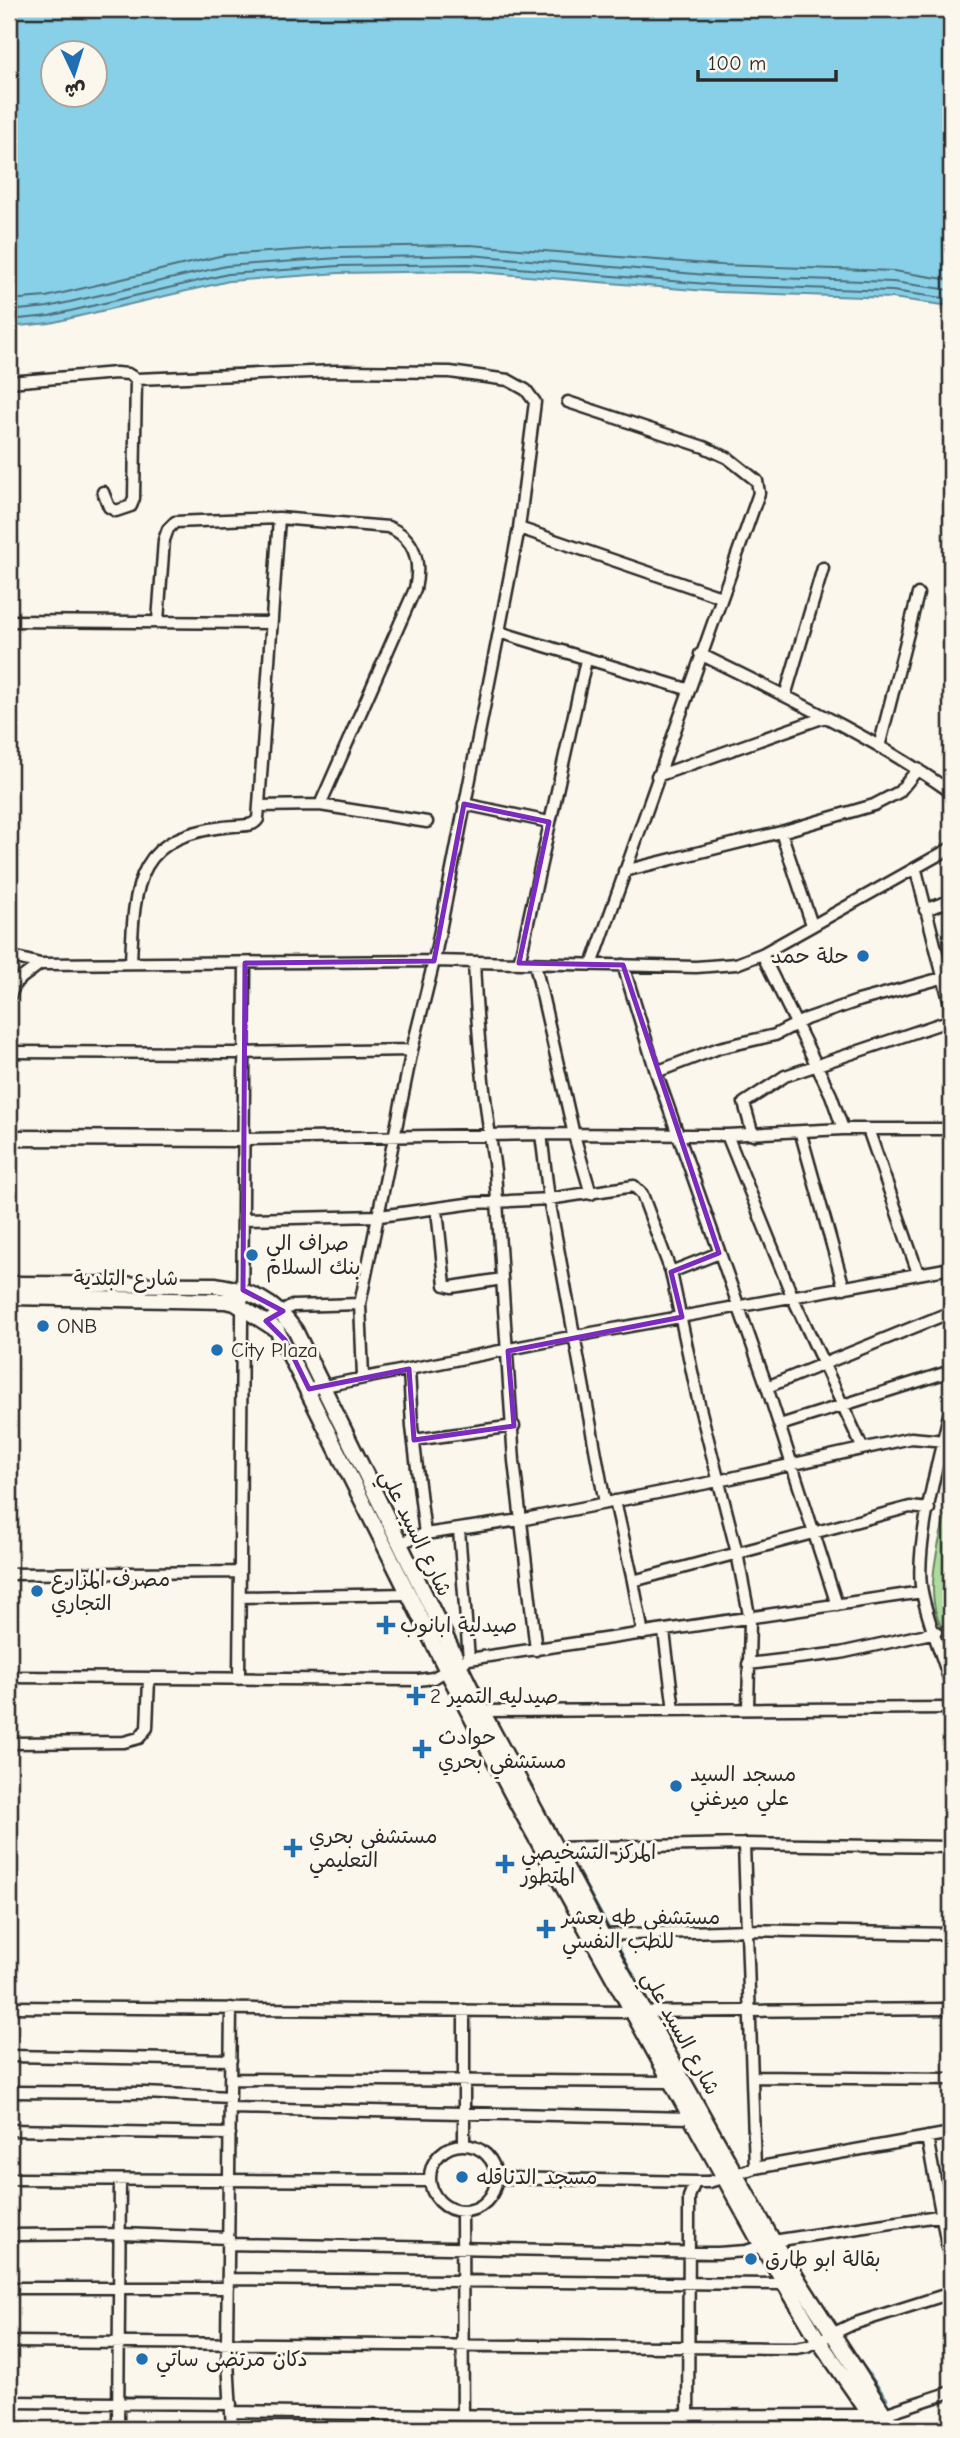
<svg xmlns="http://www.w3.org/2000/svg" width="960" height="2438" viewBox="0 0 960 2438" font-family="'Comic Neue','Playpen Sans Arabic',sans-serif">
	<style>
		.green { fill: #acdd9e; stroke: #6c8464; stroke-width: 2 }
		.water { fill: #87d0e8; stroke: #628e9c; stroke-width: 2; fill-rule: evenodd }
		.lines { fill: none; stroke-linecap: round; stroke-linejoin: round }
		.shore { stroke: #506d77; stroke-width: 2 }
		.stream { stroke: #628e9c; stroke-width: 2.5 }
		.street-casing { stroke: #2b2b2b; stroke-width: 15 }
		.secondary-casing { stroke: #2b2b2b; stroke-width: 19 }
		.street { stroke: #fbf7ec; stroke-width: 10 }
		.secondary { stroke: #fbf7ec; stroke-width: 14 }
		.marked { fill: none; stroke: #7b2cbf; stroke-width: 5; stroke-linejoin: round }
		.poi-dot { fill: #1f6fb2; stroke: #fbf7ec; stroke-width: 2.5 }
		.labels { text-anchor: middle; stroke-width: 6; stroke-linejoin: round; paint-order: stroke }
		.poi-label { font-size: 21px; fill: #2b2b2b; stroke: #fbf7ec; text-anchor: start }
		.street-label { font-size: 21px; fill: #2b2b2b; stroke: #fbf7ec }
	</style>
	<rect width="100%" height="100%" fill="#fbf7ec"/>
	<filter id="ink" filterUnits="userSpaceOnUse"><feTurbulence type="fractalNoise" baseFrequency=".0143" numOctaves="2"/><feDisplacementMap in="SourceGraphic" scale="14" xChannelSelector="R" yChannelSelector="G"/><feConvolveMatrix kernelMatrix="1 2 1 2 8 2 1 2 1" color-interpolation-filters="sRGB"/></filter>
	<g filter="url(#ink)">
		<!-- green -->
		<path class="green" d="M 951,1495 L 951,1639 C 916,1606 941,1534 951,1495 Z"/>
		<!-- water -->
		<path class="water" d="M 9,9 L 951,9 L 951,306 L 892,298 L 718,292 L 468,271 L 339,273 L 229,281 L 50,323 L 9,327 ZM 52,52 L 94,52 L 94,94 L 52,94 Z"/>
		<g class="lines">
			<!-- shore -->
			<path class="shore" d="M 9,300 L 46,297 L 224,255 L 338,247 L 470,245 L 720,265 L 894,271 L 951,280
				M 9,311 L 48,307 L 226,266 L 339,258 L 469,255 L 719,276 L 893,282 L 951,290
				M 9,320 L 49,316 L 228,274 L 339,266 L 469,264 L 719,285 L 892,291 L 951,299"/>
			<!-- stream -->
			<path class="stream" d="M 579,1873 L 611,1932
				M 614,1938 L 652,2009
				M 655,2015 L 691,2080
				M 235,2056 L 236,2038
				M 854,2353 L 887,2399
				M 233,2363 L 236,2409
				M 899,2417 L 907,2429"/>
			<!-- street casing -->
			<g class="street-casing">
				<path id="street" d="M 9,382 L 116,373 L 128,374 L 136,379 L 336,371 L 450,372 L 508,380 L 526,390 L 535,402 L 519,528 L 499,632 L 434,961 L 412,1050 L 360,1304 L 363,1376
					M 568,402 L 704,447 L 728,458 L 757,481 L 759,493 L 592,965
					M 103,492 L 109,507 L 116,511 L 131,506 L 134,498 L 136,379
					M 519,528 L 721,597
					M 9,621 L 271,623
					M 158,621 L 164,540 L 168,529 L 175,522 L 279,518 L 388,527 C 416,538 421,562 415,589 L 320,805
					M 499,632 L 687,689
					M 700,654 C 785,696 873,737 951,792
					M 785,696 L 823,568
					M 879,747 L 918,594
					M 657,776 L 825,717
					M 464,804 L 549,822
					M 259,806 L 320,805 L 427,822
					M 781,832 L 812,925
					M 916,870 L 951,1008
					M 624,871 L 781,832 L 874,805 L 899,792 L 918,769
					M 925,910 L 951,900
					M 762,954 L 831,1095 L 843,1129
					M 9,956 L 40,964 L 434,961 L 696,967 L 736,964 L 762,954 L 951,848
					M 474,962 C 477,1033 484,1101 495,1170 L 514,1461 L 536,1650
					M 131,963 C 134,880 136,834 234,826 C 243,825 253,827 258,819 L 279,518
					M 519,963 L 586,660
					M 535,964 L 574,1135 L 591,1194
					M 623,965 L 656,1072 L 767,1387 L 837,1605
					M 9,998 L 16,982 L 40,964
					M 9,1052 L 230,1053 L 412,1050
					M 656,1072 L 719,1048 L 775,1035 L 806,1019 L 858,1001 L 942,978
					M 868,1129 L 918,1273
					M 541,1134 L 549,1199 L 605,1503
					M 801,1134 L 844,1288
					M 727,1135 L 793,1298 L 862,1447
					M 753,1135 L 744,1103 L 785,1076 L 951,1020
					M 245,1139 L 541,1134 L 727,1135 L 843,1129 L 951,1129
					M 437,1210 L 445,1285 L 452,1287 L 502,1279
					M 243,1219 L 380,1216 L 474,1203 L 549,1199 L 634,1186 L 642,1194 L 671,1272 L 698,1400 L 737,1553 L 750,1620 L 748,1708
					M 671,1272 L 719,1253
					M 266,1321 L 292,1306 L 360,1304
					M 409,1369 L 412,1427 L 425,1534
					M 767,1387 L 951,1312
					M 309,1389 L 575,1336 L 951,1268
					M 951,1406 C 941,1452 913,1548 922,1592 C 928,1623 942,1654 951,1685
					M 780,1425 L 951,1371
					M 414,1440 L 514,1426
					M 615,1501 L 633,1581
					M 459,1530 L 469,1659
					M 399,1543 L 425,1534 L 520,1520 L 718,1481 L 911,1438 L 945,1441
					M 9,1574 L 239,1572
					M 240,1597 L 409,1594
					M 664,1632 L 674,1710
					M 643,1634 L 633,1581 L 910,1507 L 929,1509
					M 748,1664 L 840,1653 L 936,1632
					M 9,1677 L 418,1680 L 433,1678 L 469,1659 L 922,1592
					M 239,1679 L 245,963
					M 482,1711 L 951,1708
					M 9,1743 L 124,1742 L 139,1738 L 147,1728 L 149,1679
					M 744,1844 L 755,2168
					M 553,1848 L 744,1844 L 951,1847
					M 603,1935 L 747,1930 L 951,1934
					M 9,2007 L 632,2012 L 951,2009
					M 231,2008 L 227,2344 L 232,2429
					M 9,2056 L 231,2060
					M 752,2077 L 951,2079
					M 230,2079 L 670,2082
					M 9,2092 L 144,2093 L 230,2097
					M 230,2108 L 690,2118
					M 9,2130 L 230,2134
					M 927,2137 L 951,2266
					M 464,2145 L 464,2010
					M430 2178a33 33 0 1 1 66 0a33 33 0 1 1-66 0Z
					M 496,2178 L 695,2182
					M 9,2179 L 430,2181
					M 462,2211 L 463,2429
					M 9,2235 L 121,2234 L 229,2238
					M 773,2241 L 951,2214
					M 229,2244 L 718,2253 L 746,2251 L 762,2246
					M 228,2279 L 785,2284
					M 9,2288 L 228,2288
					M 9,2342 L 796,2348 L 807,2346 L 853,2324 L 951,2293
					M 9,2402 L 231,2404
					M 232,2412 L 514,2416 L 871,2415
					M 884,2414 L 951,2392
					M 118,2429 L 120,2180
					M 688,2429 L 689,2223 L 689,2197 L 695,2182 L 709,2182 L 755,2168 L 951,2133"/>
			</g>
			<!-- secondary casing -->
			<g class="secondary-casing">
				<path id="secondary" d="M 9,1138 L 245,1139
					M 9,1284 L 215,1285 C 249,1290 274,1301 295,1330 L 482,1711 L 621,1970 L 773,2241 L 894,2429
					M 9,1297 L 225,1301 L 235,1303 L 277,1330 L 447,1671 L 514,1798 L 762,2246 L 819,2341 L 880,2429"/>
			</g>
			<!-- street -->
			<use href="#street" class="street"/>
			<!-- secondary -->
			<use href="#secondary" class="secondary"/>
		</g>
	</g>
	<!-- marked area -->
	<path class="marked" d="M 464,804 L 549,822 L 519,963 L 623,965 L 719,1253 L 671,1272 L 682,1317 L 508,1351 L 514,1426 L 414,1440 L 409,1369 L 309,1389 L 285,1340 L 266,1321 L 283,1311 L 243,1290 L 245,963 L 434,961 Z"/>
	<!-- markers -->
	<g class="poi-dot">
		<circle cx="863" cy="956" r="7"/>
		<circle cx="252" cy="1255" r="7"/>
		<circle cx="43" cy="1326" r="7"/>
		<circle cx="217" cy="1350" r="7"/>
		<circle cx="37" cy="1591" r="7"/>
		<path d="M382.5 1614.5h7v7h7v7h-7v7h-7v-7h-7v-7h7z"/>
		<path d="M412.5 1685.5h7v7h7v7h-7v7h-7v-7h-7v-7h7z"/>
		<path d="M418.5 1738.5h7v7h7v7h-7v7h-7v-7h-7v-7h7z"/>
		<circle cx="676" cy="1786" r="7"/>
		<path d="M289.5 1837.5h7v7h7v7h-7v7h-7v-7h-7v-7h7z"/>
		<path d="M501.5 1853.5h7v7h7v7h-7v7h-7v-7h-7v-7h7z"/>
		<path d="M542.5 1918.5h7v7h7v7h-7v7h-7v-7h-7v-7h7z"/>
		<circle cx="462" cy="2177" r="7"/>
		<circle cx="751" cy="2259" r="7"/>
		<circle cx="142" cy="2359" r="7"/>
	</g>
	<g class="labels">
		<!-- poi labels -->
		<g class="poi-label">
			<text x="849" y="963" text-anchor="end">حلة حمد</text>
			<text x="266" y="1250">صراف الي<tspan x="266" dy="24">بنك السلام</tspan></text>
			<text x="57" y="1333">ONB</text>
			<text x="231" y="1357">City Plaza</text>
			<text x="51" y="1586">مصرف المزارع<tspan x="51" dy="24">التجاري</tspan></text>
			<text x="400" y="1632">صيدلية ابانوب</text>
			<text x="430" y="1703">صيدليه التمير 2</text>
			<text x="438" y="1744">حوادث<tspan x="438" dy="24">مستشفي بحري</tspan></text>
			<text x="690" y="1781">مسجد السيد<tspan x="690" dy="24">علي ميرغني</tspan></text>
			<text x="309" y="1843">مستشفى بحري<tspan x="309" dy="24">التعليمي</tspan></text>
			<text x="521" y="1859">المركز التشخيصي<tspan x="521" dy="24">المتطور</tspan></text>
			<text x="562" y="1924">مستشفى طه بعشر<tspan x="562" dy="24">للطب النفسي</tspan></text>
			<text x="476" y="2184">مسجد الدناقله</text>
			<text x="765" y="2266">بقالة ابو طارق</text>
			<text x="156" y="2366">دكان مرتضى ساتي</text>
		</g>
		<!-- street labels -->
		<g class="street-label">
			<text x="126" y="1285">شارع البلدية</text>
			<text transform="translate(416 1533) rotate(64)" y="7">شارع السيد علي</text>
			<text transform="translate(681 2033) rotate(61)" y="7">شارع السيد علي</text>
		</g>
	</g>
	<!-- margin -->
	<rect width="960" height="2438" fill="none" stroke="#fbf7ec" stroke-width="35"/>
	<rect x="18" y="18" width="925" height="2403" fill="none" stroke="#2b2b2b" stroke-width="2.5" filter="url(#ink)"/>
	<!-- north arrow -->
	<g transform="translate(74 74) rotate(176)"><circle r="33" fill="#fbf7ec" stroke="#a8a59f" stroke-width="2"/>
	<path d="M0-5L12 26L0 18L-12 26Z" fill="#1f6fb2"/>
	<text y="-10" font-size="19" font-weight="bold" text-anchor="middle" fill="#2b2b2b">ش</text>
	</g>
	<!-- scale -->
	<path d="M698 70v10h138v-10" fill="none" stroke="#2b2b2b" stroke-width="3.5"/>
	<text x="708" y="70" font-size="21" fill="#2b2b2b" stroke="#fbf7ec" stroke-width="5" paint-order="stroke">100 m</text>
</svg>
